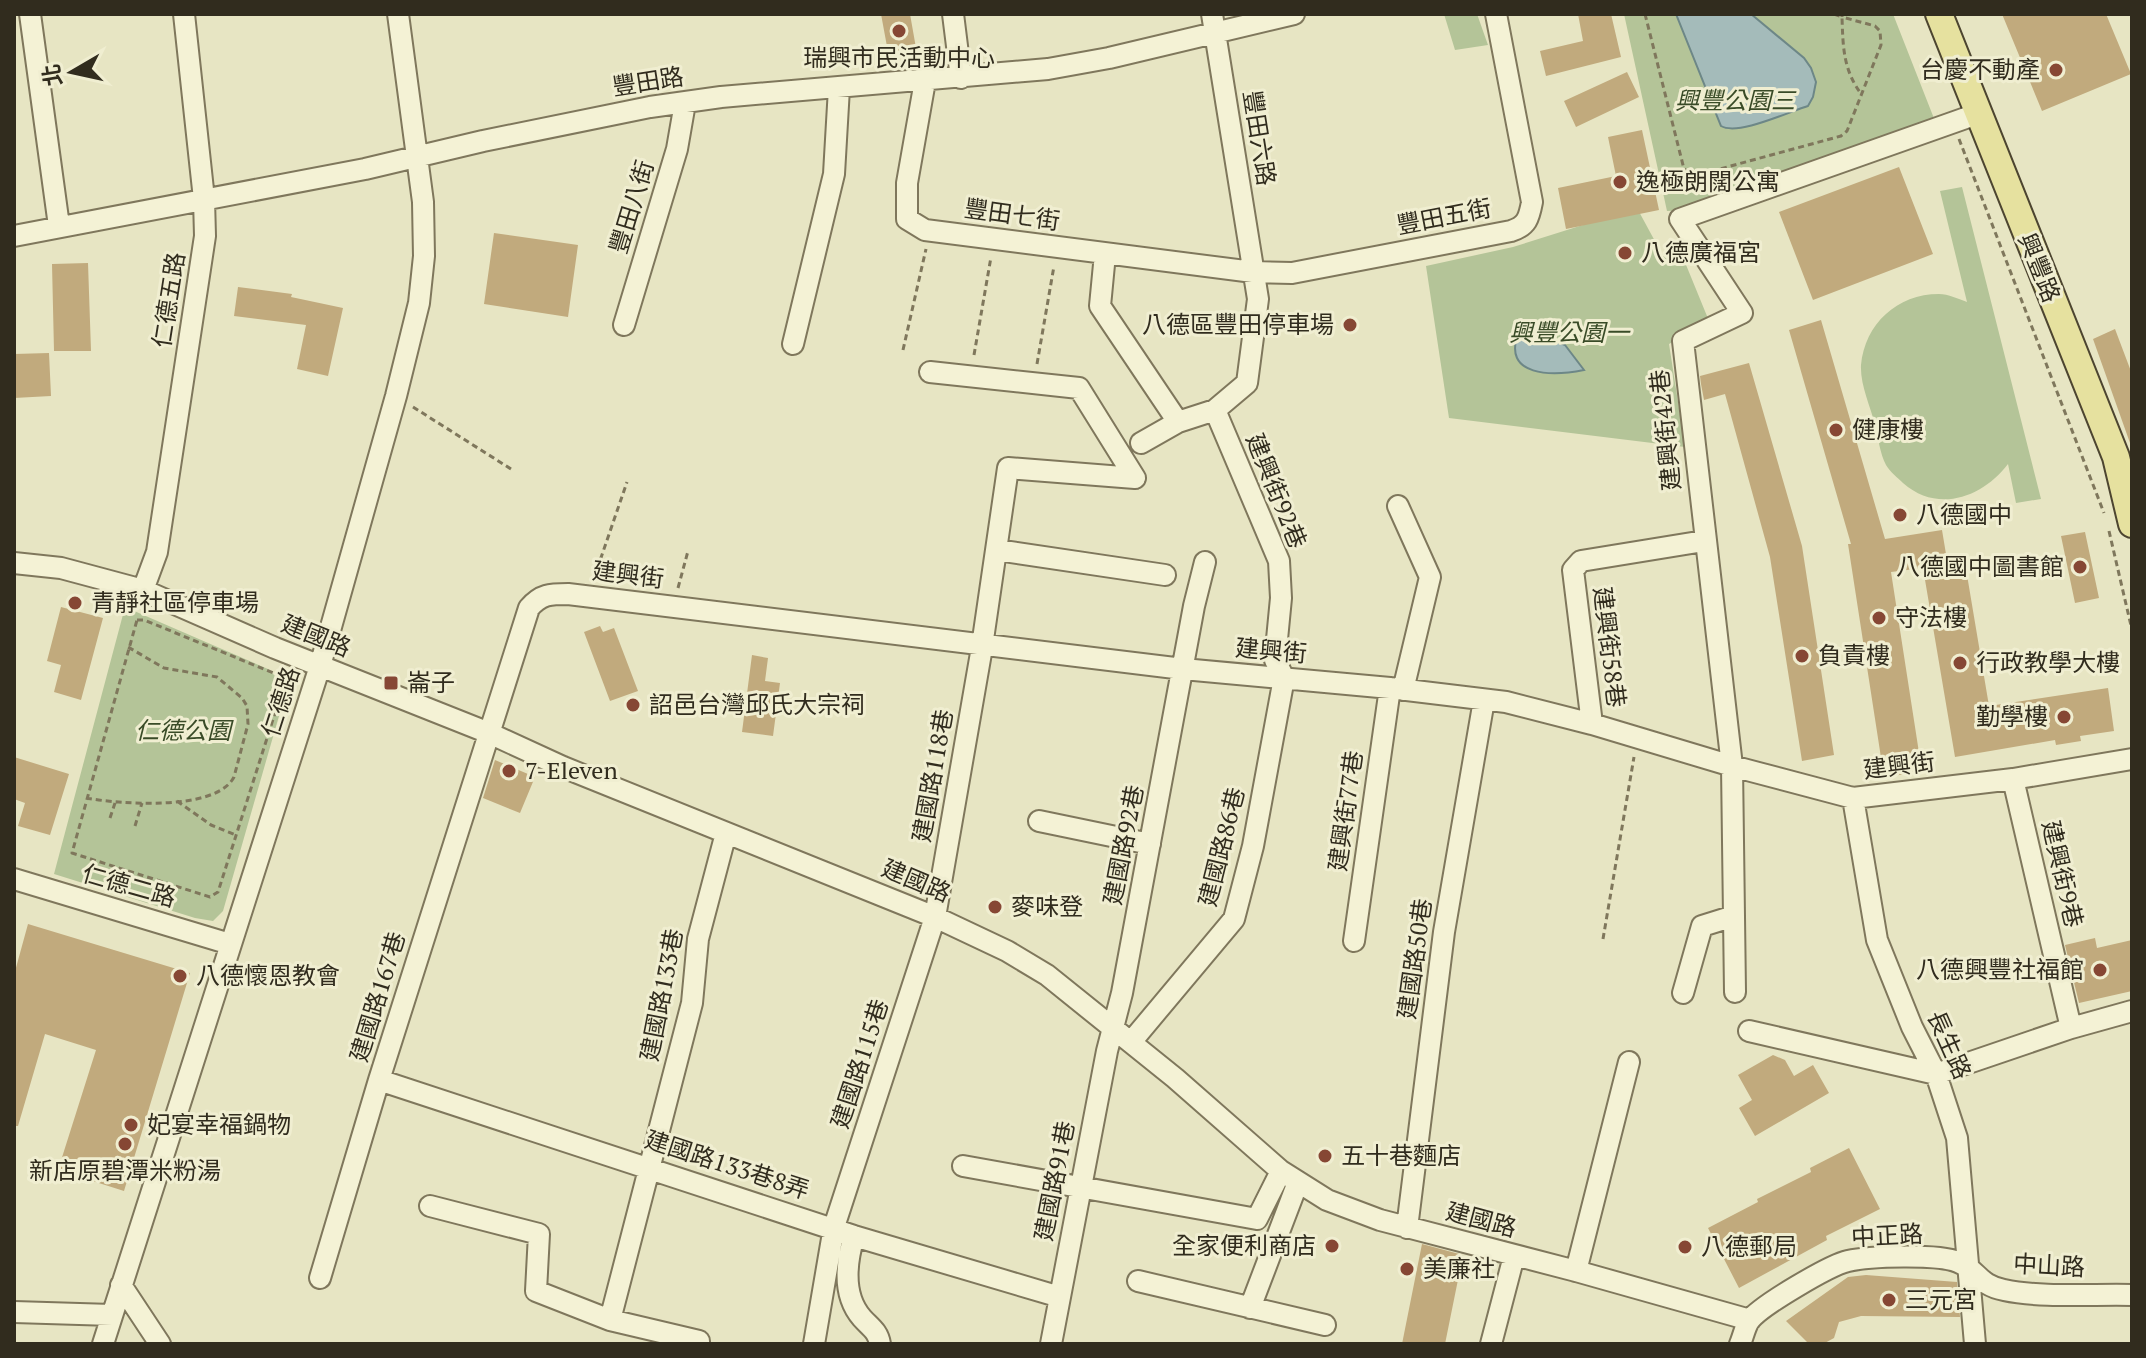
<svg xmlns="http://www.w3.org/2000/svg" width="2146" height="1358" viewBox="0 0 2146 1358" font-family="'PT Serif','Noto Sans TC',serif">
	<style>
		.green { fill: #b4c498 }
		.water { fill: #a4bbba; stroke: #6d8787; stroke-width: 2 }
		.building { fill: #c1aa7d }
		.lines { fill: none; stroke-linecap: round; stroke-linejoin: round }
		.minor-casing { stroke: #7f775c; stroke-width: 24 }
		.major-casing { stroke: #4d4530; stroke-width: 30 }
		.path { stroke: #7f775c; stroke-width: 3; stroke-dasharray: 6 4; stroke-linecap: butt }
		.minor { stroke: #f4f2d5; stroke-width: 20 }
		.major { stroke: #e6e19f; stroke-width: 26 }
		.poi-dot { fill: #864734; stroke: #f0eed1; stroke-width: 3 }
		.labels { text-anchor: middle; stroke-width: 6; stroke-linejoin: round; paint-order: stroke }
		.poi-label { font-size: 24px; fill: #312c1e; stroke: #f0eed1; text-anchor: start }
		.street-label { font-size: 24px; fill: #312c1e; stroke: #f0eed1 }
		.park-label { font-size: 24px; font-style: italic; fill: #394b27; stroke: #f0eed1 }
	</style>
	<rect width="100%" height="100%" fill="#e7e5c3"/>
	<!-- green -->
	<path class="green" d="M 1444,14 L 1477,14 L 1488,45 L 1455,50 Z
		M 1624,14 L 1893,14 L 1935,121 L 1693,210 L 1667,211 Z
		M 1962,187 L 2041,499 L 2016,503 L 2008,464 C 1983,497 1938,514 1903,483 C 1898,478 1890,472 1886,465 C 1880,454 1878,437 1875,424 C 1870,406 1860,384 1861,365 C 1865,324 1897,294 1939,294 C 1948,294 1959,299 1967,302 L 1940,191 Z
		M 1637,208 L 1663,256 L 1682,255 L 1709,321 L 1669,344 L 1685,447 L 1449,418 L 1426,266 L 1513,247 Z
		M 125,607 L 268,669 L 285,686 L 283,702 L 223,911 L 213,921 L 195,918 L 54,874 Z"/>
	<!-- water -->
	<path class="water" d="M 1676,14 L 1751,14 L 1804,58 L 1811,68 L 1816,82 L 1813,97 L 1808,106 C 1788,112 1738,136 1721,126 Z
		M 1529,330 L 1565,345 L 1584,370 C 1554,376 1500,378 1519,331 Z"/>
	<!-- building -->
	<path class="building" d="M 881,14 L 910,14 L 916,48 L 888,52 Z
		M 1578,14 L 1611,14 L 1621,57 L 1546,76 L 1540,51 L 1583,41 Z
		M 2002,14 L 2106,14 L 2131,74 L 2042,111 Z
		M 1627,72 L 1639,97 L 1576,127 L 1564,101 Z
		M 1642,130 L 1659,210 L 1566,229 L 1558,188 L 1616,176 L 1608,137 Z
		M 1899,167 L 1933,254 L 1813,300 L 1779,212 Z
		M 494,233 L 578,245 L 568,317 L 484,304 Z
		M 88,263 L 91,351 L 54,351 L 52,264 Z
		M 238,287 L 292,294 L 291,297 L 343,308 L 328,376 L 297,369 L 306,325 L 234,316 Z
		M 1821,320 L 1885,539 L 1942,530 L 1949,572 L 1966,569 L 1989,706 L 2108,688 L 2114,731 L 2080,736 L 2081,741 L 2056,745 L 2055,740 L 1955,757 L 1923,568 L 1891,572 L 1922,772 L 1884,777 L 1848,544 L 1851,544 L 1789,330 Z
		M 2115,329 L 2132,374 L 2132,443 L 2130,443 L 2093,339 Z
		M 49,353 L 51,396 L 14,398 L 14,354 Z
		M 1749,363 L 1802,546 L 1834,755 L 1802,761 L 1770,557 L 1725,394 L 1704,400 L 1701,384 L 1700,376 Z
		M 2085,532 L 2099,598 L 2075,603 L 2061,536 Z
		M 61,607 L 103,618 L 81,700 L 54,692 L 61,665 L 47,661 Z
		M 600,626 L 603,632 L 614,628 L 638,691 L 610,701 L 584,632 Z
		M 752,655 L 768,658 L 765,681 L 780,683 L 773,736 L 742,732 Z
		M 14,757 L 69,774 L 50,835 L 18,826 L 25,803 L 14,799 Z
		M 495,760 L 535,777 L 520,813 L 483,798 Z
		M 28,924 L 190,973 L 124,1191 L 58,1170 L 96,1050 L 45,1034 L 18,1126 L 14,1126 L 14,975 Z
		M 2095,938 L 2097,948 L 2132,940 L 2132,991 L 2079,1003 L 2065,945 Z
		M 1773,1055 L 1785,1060 L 1794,1076 L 1813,1065 L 1829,1093 L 1755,1136 L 1739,1108 L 1752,1100 L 1738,1075 Z
		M 1849,1148 L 1880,1209 L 1826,1236 L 1827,1240 L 1739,1288 L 1708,1228 L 1758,1202 L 1757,1199 L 1811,1172 L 1810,1168 Z
		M 1422,1244 L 1463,1255 L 1445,1344 L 1402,1344 Z
		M 1866,1275 L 1957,1282 L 1960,1317 L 1861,1316 L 1839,1322 L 1834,1338 L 1823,1344 L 1809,1344 L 1786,1321 L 1848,1277 Z"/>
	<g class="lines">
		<!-- minor casing -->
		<g class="minor-casing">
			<path id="minor" d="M 30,14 L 59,226
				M 953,14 L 961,78
				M 925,81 L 907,183 L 907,219 L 925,230 L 1253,272 L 1292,273 L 1511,231 C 1527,226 1529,218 1532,202 L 1496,14
				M 14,236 L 365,169 L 483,141 L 650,107 L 721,97 L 1048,69 L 1109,58 L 1294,14
				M 1105,254 L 1100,306 L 1178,422
				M 624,325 L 677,149 L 685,103
				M 793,344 L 834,174 L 839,88
				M 930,372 L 1079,388 L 1135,478
				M 1141,443 L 1178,422 L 1215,410 L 1247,383 L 1258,299 L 1212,14
				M 1398,506 L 1430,577 L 1403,690
				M 997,550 L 1165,575
				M 14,563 L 61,568 L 143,590 L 275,648 L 489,733 L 563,767 L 935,917 L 1007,951 L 1047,975 L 1175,1078 L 1281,1171 L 1327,1200 L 1380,1220 L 1576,1271 L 1750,1320
				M 143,590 L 157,552 L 205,236 L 204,199 L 184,14
				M 1592,724 L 1573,570 L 1581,561 L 1704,541
				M 2013,779 L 2071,1028
				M 1853,798 L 1877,940 L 1912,1027 L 1936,1074 L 1957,1138 L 1975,1344
				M 1039,821 L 1150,844
				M 14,879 L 230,944
				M 1354,941 L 1390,688
				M 1735,992 L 1732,766 L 1683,341 L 1742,313 L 1680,219 L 1977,114
				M 1683,993 L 1702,926 L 1734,916
				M 1749,1031 L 1936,1074 L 2071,1028 L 2132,1011
				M 1131,1042 L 1234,919 L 1253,846 L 1284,678 L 1275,660 L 1281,598 L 1279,561 L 1215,410
				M 379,1080 L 854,1236 L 1060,1297
				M 963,1166 L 1257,1219 L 1281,1171
				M 430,1206 L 539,1234 L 536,1291 L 610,1320 L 699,1341 L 699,1344
				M 1407,1228 L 1444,932 L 1484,700
				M 854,1236 C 846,1263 842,1295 862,1318 C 870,1327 878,1331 880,1344
				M 1576,1271 L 1629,1062
				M 320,1278 L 379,1080 L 529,608 C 541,594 550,594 568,594 L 1183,669 L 1390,688 L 1506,702 L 1592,724 L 1732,766 L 1853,798 L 2013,779 L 2132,759
				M 1138,1281 L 1325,1325
				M 121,1285 L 160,1344
				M 1250,1308 L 1298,1182
				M 14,1312 L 112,1315
				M 610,1320 L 692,1003 L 698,939 L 726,833
				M 103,1344 L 320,666 L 396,396 L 419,303 L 424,256 L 423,202 L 398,14
				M 814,1344 L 834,1227 L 935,917 L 981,653 L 1008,468 L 1135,478
				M 1051,1344 L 1107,1051 L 1122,993 L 1194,606 L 1205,562
				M 1491,1344 L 1514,1256
				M 1740,1344 C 1743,1337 1745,1327 1749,1321 C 1760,1306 1830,1265 1848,1261 C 1869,1256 1938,1254 1958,1262 C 1978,1270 1978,1285 2004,1290 C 2041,1298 2093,1294 2132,1295"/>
		</g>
		<!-- major casing -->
		<g class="major-casing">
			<path id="major" d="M 1939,14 L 2116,457 L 2132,524"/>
		</g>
		<!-- path -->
		<path class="path" d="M 1645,14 L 1684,169 L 1694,176 L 1841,136 L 1847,131 L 1881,45 L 1880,31 L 1875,26 L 1842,17 L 1842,14
			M 1834,14 L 1842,17 C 1843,47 1843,70 1862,95
			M 1959,139 L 2104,513
			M 903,350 L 926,249
			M 974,355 L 991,257
			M 1037,364 L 1054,266
			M 413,407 L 511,469
			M 2109,531 L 2132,630
			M 594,578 L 627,482
			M 678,588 L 688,551
			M 137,620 L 144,620 L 276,674 L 283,681 L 283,688 L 218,892 L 210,897 L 72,853 Z
			M 86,798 C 118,804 216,812 234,777 L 248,724 L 247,706 L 242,698 L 217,677 L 164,668 L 128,647
			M 177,801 L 211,825 L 236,835
			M 110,818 L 115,803
			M 135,826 L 142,803
			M 1603,939 L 1634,757"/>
		<!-- minor -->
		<use href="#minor" class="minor"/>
		<!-- major -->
		<use href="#major" class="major"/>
	</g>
	<!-- markers -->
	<g class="poi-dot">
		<circle cx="899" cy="31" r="8"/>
		<circle cx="2056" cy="70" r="8"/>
		<circle cx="1620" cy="182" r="8"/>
		<circle cx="1625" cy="253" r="8"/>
		<circle cx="1350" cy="325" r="8"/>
		<circle cx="1836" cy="430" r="8"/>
		<circle cx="1900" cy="515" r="8"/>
		<circle cx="2080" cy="567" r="8"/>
		<circle cx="75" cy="603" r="8"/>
		<circle cx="1879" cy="618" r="8"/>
		<circle cx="1802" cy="656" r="8"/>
		<circle cx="1960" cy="663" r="8"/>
		<rect x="383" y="675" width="16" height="16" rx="4"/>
		<circle cx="633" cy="705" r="8"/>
		<circle cx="2064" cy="717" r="8"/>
		<circle cx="509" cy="771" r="8"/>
		<circle cx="995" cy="907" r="8"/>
		<circle cx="2100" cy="970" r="8"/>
		<circle cx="180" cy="976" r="8"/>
		<circle cx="131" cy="1125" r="8"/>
		<circle cx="125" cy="1144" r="8"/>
		<circle cx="1325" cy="1156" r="8"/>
		<circle cx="1332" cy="1246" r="8"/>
		<circle cx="1685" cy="1247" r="8"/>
		<circle cx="1407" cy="1269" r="8"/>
		<circle cx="1889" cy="1300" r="8"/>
	</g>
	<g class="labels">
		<!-- poi labels -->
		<g class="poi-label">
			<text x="899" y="66" text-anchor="middle">瑞興市民活動中心</text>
			<text x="2040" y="78" text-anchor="end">台慶不動產</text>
			<text x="1636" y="190">逸極朗闊公寓</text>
			<text x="1641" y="261">八德廣福宮</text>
			<text x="1334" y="333" text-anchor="end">八德區豐田停車場</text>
			<text x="1852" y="438">健康樓</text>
			<text x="1916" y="523">八德國中</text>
			<text x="2064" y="575" text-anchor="end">八德國中圖書館</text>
			<text x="91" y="611">青靜社區停車場</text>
			<text x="1895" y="626">守法樓</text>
			<text x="1818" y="664">負責樓</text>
			<text x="1976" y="671">行政教學大樓</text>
			<text x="407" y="691">崙子</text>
			<text x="649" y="713">詔邑台灣邱氏大宗祠</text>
			<text x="2048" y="725" text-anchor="end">勤學樓</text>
			<text x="525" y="779">7-Eleven</text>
			<text x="1011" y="915">麥味登</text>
			<text x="2084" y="978" text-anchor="end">八德興豐社福館</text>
			<text x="196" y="984">八德懷恩教會</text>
			<text x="147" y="1133">妃宴幸福鍋物</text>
			<text x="1341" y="1164">五十巷麵店</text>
			<text x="125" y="1179" text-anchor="middle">新店原碧潭米粉湯</text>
			<text x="1316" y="1254" text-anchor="end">全家便利商店</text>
			<text x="1701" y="1255">八德郵局</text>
			<text x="1423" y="1277">美廉社</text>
			<text x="1905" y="1308">三元宮</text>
		</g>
		<!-- street labels -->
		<g class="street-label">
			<text transform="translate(648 82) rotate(-9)" y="8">豐田路</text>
			<text transform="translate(1259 138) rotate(81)" y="8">豐田六路</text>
			<text transform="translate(632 207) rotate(-73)" y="8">豐田八街</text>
			<text transform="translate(1012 215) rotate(8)" y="8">豐田七街</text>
			<text transform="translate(1444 217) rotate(-11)" y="8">豐田五街</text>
			<text transform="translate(2039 268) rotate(68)" y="8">興豐路</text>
			<text transform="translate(169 300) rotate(-81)" y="8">仁德五路</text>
			<text transform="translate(1666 430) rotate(-96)" y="8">建興街42巷</text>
			<text transform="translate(1276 491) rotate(68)" y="8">建興街92巷</text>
			<text transform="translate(628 575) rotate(7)" y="8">建興街</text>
			<text transform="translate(316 636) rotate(22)" y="8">建國路</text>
			<text transform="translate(1609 647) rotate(83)" y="8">建興街58巷</text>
			<text transform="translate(1271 651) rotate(5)" y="8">建興街</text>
			<text transform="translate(281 702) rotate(-72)" y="8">仁德路</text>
			<text transform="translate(1899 766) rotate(-7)" y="8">建興街</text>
			<text transform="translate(933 776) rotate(-80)" y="8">建國路118巷</text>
			<text transform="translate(1346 811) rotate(-82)" y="8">建興街77巷</text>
			<text transform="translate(1124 845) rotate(-79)" y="8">建國路92巷</text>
			<text transform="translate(1222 847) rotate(-76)" y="8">建國路86巷</text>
			<text transform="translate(2062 874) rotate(77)" y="8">建興街9巷</text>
			<text transform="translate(916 881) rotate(23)" y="8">建國路</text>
			<text transform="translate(129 886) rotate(16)" y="8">仁德二路</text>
			<text transform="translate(1415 959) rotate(-82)" y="8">建國路50巷</text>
			<text transform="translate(662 995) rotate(-79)" y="8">建國路133巷</text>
			<text transform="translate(378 997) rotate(-73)" y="8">建國路167巷</text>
			<text transform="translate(1949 1045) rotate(66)" y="8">長生路</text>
			<text transform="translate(860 1064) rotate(-72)" y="8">建國路115巷</text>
			<text transform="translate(727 1165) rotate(18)" y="8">建國路133巷8弄</text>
			<text transform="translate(1055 1181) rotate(-79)" y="8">建國路91巷</text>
			<text transform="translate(1481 1220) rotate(15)" y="8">建國路</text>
			<text transform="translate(1887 1236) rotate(-3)" y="8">中正路</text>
			<text transform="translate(2049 1266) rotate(3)" y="8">中山路</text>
		</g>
		<!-- park labels -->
		<g class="park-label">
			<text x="1735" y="109">興豐公園三</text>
			<text x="1569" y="341">興豐公園一</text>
			<text x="183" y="739">仁德公園</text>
		</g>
	</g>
	<!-- border -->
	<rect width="2146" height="1358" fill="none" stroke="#312c1e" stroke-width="32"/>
	<!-- north arrow -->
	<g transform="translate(72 72) rotate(261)" stroke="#f0eed1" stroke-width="6" paint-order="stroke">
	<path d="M0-6L14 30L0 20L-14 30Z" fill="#312c1e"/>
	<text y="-12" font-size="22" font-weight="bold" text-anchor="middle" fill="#312c1e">北</text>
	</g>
</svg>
